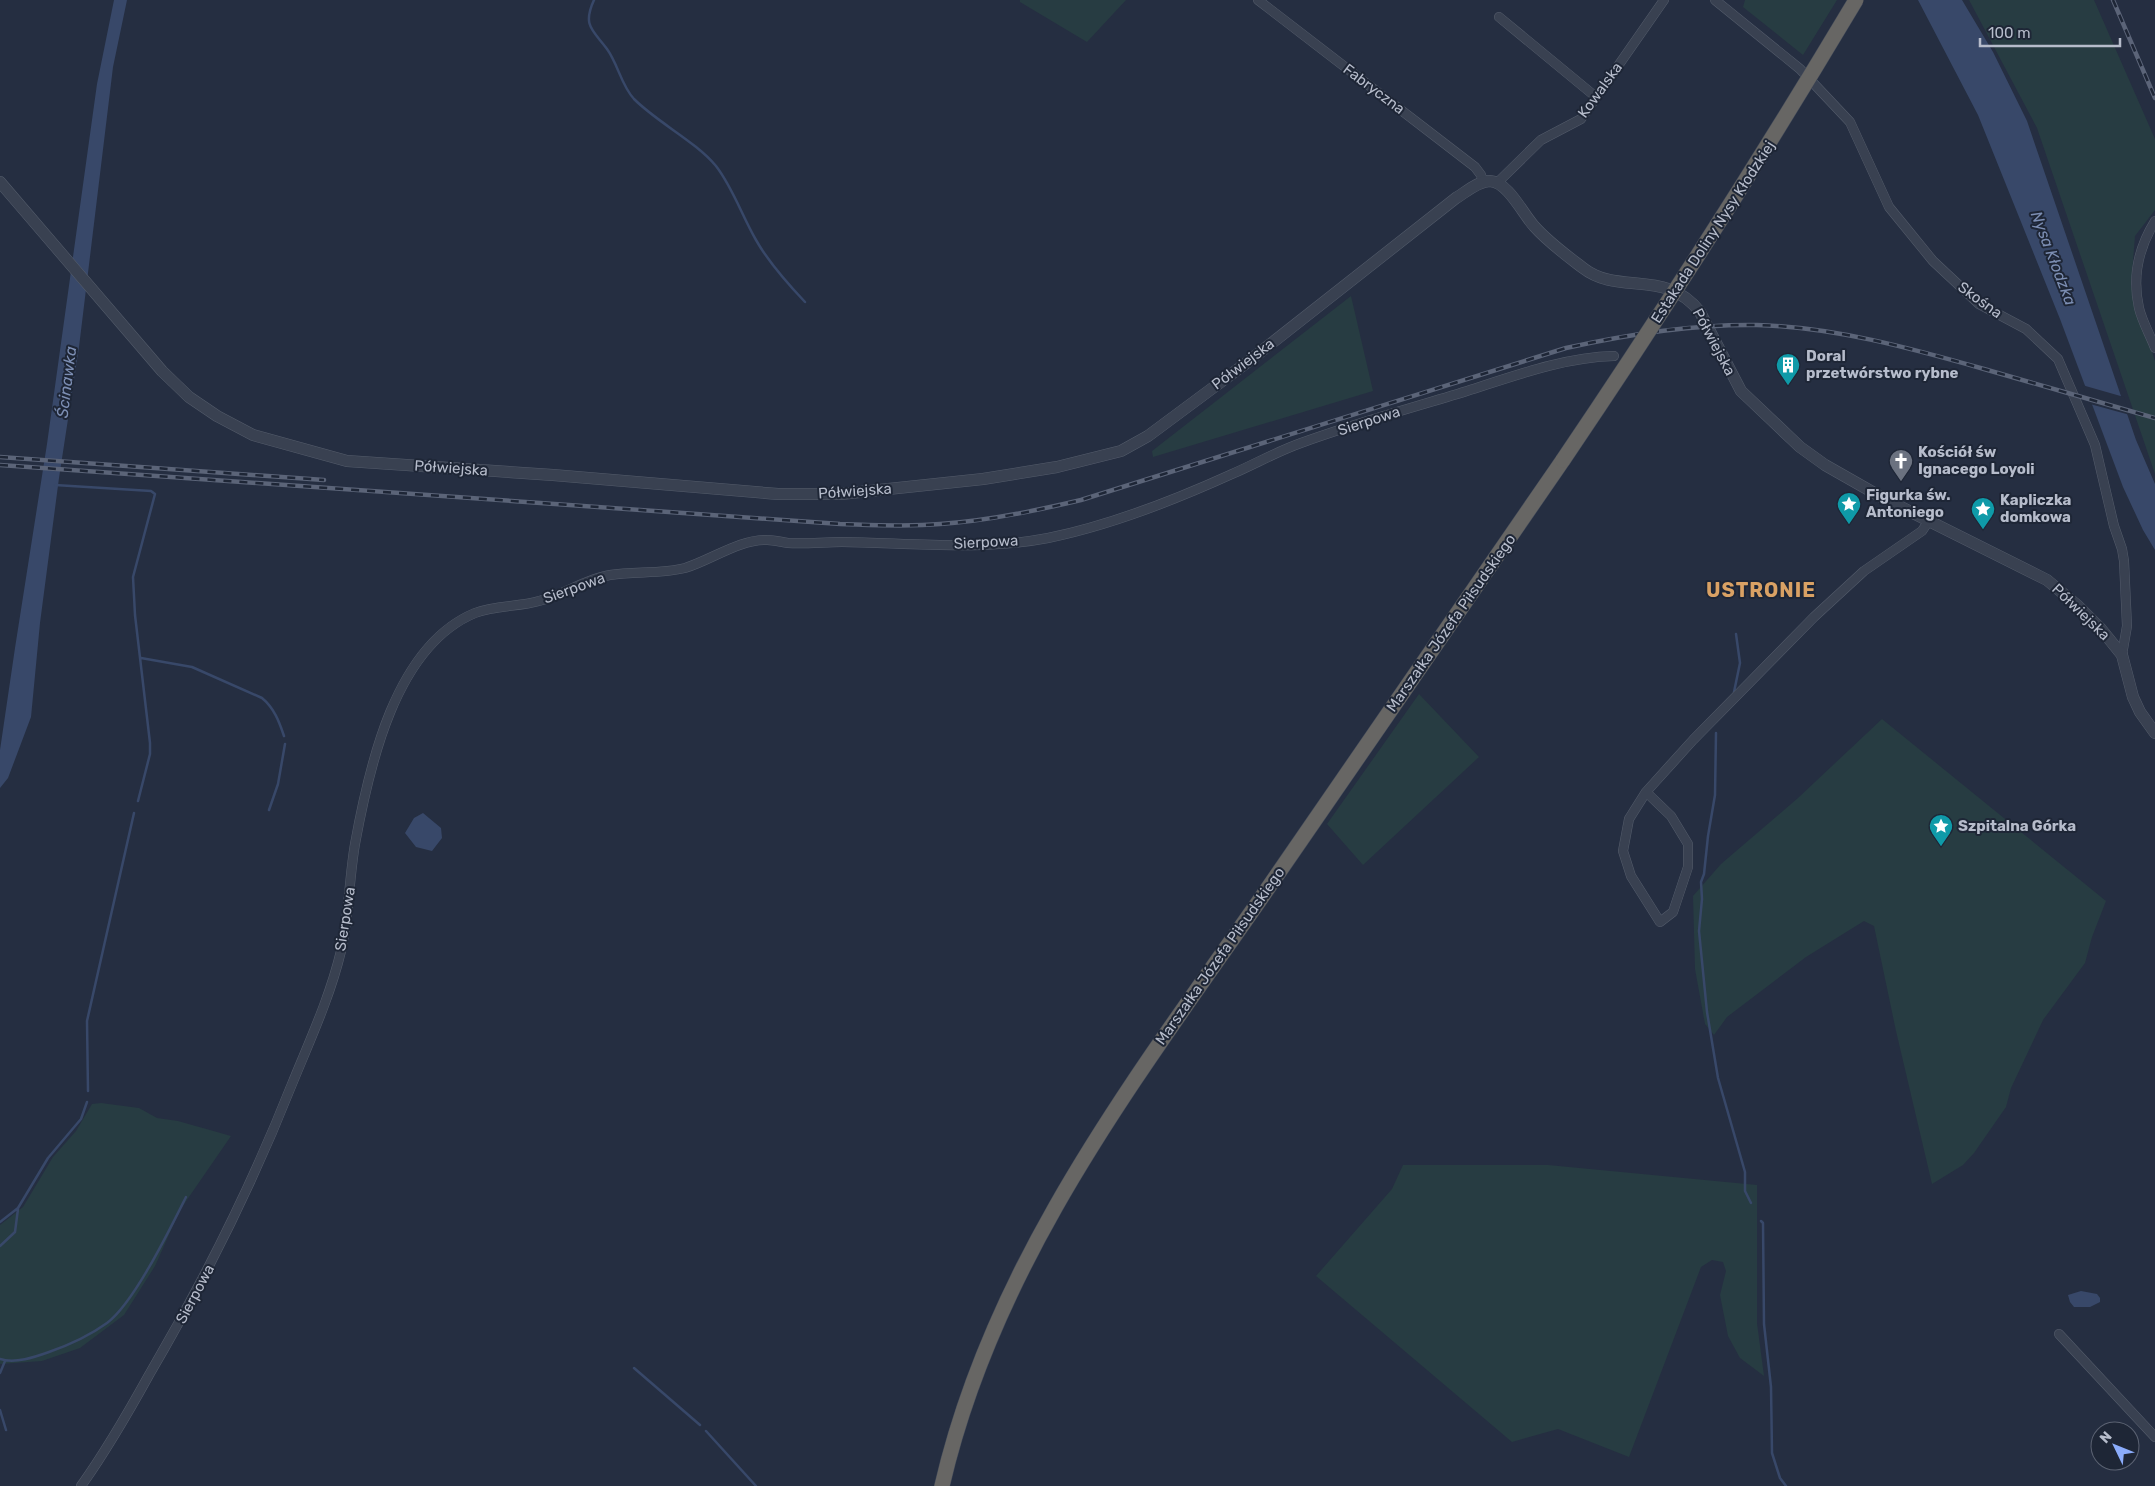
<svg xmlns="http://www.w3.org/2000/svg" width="2155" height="1486" viewBox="0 0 2155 1486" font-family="Rubik,sans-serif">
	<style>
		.green { fill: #273c42 }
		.water { fill: #384869 }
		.pier { fill: #252e41 }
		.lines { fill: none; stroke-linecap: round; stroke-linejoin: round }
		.stream { stroke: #384869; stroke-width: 2.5 }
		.minor-casing { stroke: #545c6b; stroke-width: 10 }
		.tertiary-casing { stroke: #545c6b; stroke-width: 12 }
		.trunk-casing { stroke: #414958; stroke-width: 16 }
		.minor { stroke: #394151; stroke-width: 9 }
		.tertiary { stroke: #394151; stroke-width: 11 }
		.trunk { stroke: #676664; stroke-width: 15 }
		.rail-casing { stroke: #5b6478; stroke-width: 4.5 }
		.rail { stroke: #1e2636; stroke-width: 2.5; stroke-dasharray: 8; stroke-linecap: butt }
		.trunk-bridge-casing { stroke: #414958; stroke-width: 16; stroke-linecap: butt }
		.trunk-bridge { stroke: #676664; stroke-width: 15 }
		.labels { text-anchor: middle; stroke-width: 4; stroke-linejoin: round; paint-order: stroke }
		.street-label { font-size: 15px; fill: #b6bccb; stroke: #1e2636 }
		.poi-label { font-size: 15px; font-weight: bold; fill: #b6bccb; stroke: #1e2636; text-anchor: start }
		.water-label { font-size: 16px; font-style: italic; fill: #7c8eb3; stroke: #1e2636 }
		.district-label { font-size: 20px; font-weight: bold; letter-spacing: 1px; fill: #d9a164; stroke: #1e2636 }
	</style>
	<rect width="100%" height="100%" fill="#252e41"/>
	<!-- green -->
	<path class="green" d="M 1020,0 L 1126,0 L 1087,42 L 1020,2 Z
		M 1745,0 L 1837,0 L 1803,55 L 1743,7 Z
		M 1969,0 L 2094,0 L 2155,139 L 2155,210 L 2135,236 L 2131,286 L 2155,361 L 2155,474 L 2037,128 Z
		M 1351,296 L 1373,391 L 1153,457 L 1152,451 Z
		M 1419,694 L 1479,757 L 1363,865 L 1327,824 Z
		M 1882,719 L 2106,901 L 2092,937 L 2085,963 L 2043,1020 L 2011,1088 L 2006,1107 L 1974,1153 L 1963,1165 L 1932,1184 L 1896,1031 L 1874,926 L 1864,921 L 1806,957 L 1727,1017 L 1714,1035 L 1705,1024 L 1695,969 L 1693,896 L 1721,864 L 1798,798 Z
		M 101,1103 L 139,1108 L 157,1118 L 178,1121 L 231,1136 L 180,1210 L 155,1266 L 124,1315 L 80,1348 L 42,1361 L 0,1364 L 0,1225 L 23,1207 L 53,1157 L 76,1131 L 92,1104 Z
		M 1403,1165 L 1548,1165 L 1757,1185 L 1757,1323 L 1764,1376 L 1740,1358 L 1728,1336 L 1720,1295 L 1726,1271 L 1723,1262 L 1712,1260 L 1701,1267 L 1629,1457 L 1558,1429 L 1512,1442 L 1316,1276 L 1392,1189 Z"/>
	<!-- water -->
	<path class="water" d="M 114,0 L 127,0 L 113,67 L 79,347 L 59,478 L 40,623 L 31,717 L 8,778 L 0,788 L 0,750 L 15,648 L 47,444 L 97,84 Z
		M 1918,0 L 1962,0 L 1993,52 L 2027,121 L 2136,440 L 2155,484 L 2155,550 L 2143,530 L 2123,487 L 2060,319 L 1978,115 Z
		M 423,813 L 441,828 L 442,838 L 432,851 L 416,847 L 405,833 L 414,818 Z
		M 2081,1291 L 2097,1294 L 2100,1298 L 2100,1302 L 2090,1307 L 2074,1307 L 2070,1302 L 2068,1295 Z"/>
	<!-- pier -->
	<path class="pier" d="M 2082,385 L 2124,397 L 2130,415 L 2090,404 Z"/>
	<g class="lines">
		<!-- stream -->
		<path class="stream" d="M 594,0 C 582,26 593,30 607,49 C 618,64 621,85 634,99 C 658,123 695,141 716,166 C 733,188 742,216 756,240 C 769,263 787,283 805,302
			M 55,485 L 151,491 L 155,494 L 133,577 L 135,615 L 150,743 L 150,754 L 138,801
			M 141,658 L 192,667 L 262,698 C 274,708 279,721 284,736
			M 1734,692 L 1740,663 L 1736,634
			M 1716,733 L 1715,795 L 1708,836 L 1704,874 L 1701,882 L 1702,899 L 1699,931 L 1707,1012 L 1718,1078 L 1745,1172 L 1745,1191 L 1751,1203
			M 269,810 L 278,784 L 285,744
			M 88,1091 L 87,1021 L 134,813
			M 1761,1221 L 1763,1223 L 1764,1324 L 1771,1387 L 1772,1453 L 1780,1478 L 1786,1486
			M 0,1222 L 18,1208 L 48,1158 L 81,1119 L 87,1102
			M 0,1246 L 15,1232 L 18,1209
			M 0,1359 C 15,1364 35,1357 49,1352 C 69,1345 89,1336 107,1323 C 134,1303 170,1229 186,1197
			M 634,1368 L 700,1425
			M 0,1373 L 5,1361
			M 0,1410 L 6,1430
			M 706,1431 L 756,1486"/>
		<!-- minor casing -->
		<g class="minor-casing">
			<path id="minor" d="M 1258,0 L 1475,167 L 1481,175 L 1483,182
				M 1715,0 L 1800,69 L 1850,122 L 1889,207 L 1933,261 L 1979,304 L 2026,329 L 2058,359 L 2095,445 L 2114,526 L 2122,549 L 2124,561 L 2127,626 L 2122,655
				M 1499,17 L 1596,97
				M 1497,183 L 1541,140 L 1581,119 L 1664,0
				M 2155,221 C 2139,247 2132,277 2139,308 C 2142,321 2150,335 2155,348
				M 1646,792 L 1671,816 L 1688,844 L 1688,867 L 1673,912 L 1660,922 L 1631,876 L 1623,851 L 1629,819 L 1646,792 L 1693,740 L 1814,617 L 1864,571 L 1922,531 L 1928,522
				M 2059,1334 L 2155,1437
				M 81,1486 C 106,1451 128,1413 149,1375 C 204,1281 252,1185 292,1084 C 310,1040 330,997 341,951 C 349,916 349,879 355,844 C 369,767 395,646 475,613 C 495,605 519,607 539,601 C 564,595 585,579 610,575 C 635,571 661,574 685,568 C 711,560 740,539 767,540 C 774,540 781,542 788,543 C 806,544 824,542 842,542 C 910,543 981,551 1048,538 C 1107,526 1177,499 1232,474 C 1255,464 1278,451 1301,443 C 1355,423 1412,408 1467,391 C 1514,376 1565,357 1614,356"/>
		</g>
		<!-- tertiary casing -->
		<g class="tertiary-casing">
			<path id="tertiary" d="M 0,182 L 162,371 L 189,397 L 217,416 L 253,435 L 347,461 L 553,475 L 778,494 L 841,494 L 983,479 L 1057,467 L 1121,451 L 1148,436 L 1249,361 L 1456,198 C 1466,192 1478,181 1490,181 C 1508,182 1523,214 1534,226 C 1548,242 1566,255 1583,268 C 1619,296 1666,268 1700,312 L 1741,391 L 1800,447 L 1825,465 L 1883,498 L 2047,580 L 2077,605 L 2101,629 L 2122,655 L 2133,697 L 2140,712 L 2155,733"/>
		</g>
		<!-- trunk casing -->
		<g class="trunk-casing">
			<path id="trunk" d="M 942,1486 C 993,1265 1130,1086 1257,904 C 1359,756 1461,608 1563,460"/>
		</g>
		<!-- minor -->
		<use href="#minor" class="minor"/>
		<!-- tertiary -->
		<use href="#tertiary" class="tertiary"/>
		<!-- trunk -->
		<use href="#trunk" class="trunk"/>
		<!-- rail casing -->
		<g class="rail-casing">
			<path id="rail" d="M 2113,0 L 2155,98
				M 0,457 L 324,480
				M 0,465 L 840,524 C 873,525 907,527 940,524 C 988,521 1035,511 1081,500 L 1566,348 C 1629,334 1692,324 1757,325 C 1834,327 1910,348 1984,369 C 2041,385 2098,402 2155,418"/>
		</g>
		<!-- rail -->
		<use href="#rail" class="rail"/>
		<!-- trunk-bridge casing -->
		<g class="trunk-bridge-casing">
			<path id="trunk-bridge" d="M 1563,460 C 1665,309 1763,156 1856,0"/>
		</g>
		<!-- trunk-bridge -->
		<use href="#trunk-bridge" class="trunk-bridge"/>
	</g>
	<!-- icons -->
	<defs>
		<g id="building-pin" transform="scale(1.25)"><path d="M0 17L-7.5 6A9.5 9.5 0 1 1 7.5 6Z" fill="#0f9aa8" stroke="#1e2636"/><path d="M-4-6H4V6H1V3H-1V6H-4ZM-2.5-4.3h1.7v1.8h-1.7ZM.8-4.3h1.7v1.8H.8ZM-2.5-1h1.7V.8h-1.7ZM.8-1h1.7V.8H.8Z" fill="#fff"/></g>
		<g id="church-pin" transform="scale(1.25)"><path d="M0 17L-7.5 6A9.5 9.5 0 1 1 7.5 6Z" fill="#6b7280" stroke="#1e2636"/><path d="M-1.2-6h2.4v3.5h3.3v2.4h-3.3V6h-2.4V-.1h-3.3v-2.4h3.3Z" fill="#fff"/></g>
		<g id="sight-pin" transform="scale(1.25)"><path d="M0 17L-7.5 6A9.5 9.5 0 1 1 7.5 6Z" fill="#0f9aa8" stroke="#1e2636"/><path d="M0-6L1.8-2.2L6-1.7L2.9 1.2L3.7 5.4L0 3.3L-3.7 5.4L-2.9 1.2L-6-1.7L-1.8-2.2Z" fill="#fff"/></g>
	</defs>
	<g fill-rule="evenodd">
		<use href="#building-pin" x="1788" y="365"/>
		<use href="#church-pin" x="1901" y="461"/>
		<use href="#sight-pin" x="1849" y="504"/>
		<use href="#sight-pin" x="1983" y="509"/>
		<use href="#sight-pin" x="1941" y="826"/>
	</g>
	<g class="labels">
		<!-- street labels -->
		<g class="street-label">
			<text transform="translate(1374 89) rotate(37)" y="5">Fabryczna</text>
			<text transform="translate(1600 90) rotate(-54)" y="5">Kowalska</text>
			<text transform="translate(1713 232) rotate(-57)" y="5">Estakada Doliny Nysy Kłodzkiej</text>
			<text transform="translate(1980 300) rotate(36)" y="5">Skośna</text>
			<text transform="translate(1714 342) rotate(62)" y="5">Półwiejska</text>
			<text transform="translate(1243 364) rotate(-37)" y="5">Półwiejska</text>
			<text transform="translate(1369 421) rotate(-18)" y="5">Sierpowa</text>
			<text transform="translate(451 468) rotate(4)" y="5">Półwiejska</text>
			<text transform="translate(855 491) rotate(-4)" y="5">Półwiejska</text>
			<text transform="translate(986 542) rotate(-3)" y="5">Sierpowa</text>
			<text transform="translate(574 588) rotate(-20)" y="5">Sierpowa</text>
			<text transform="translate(2081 612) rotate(44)" y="5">Półwiejska</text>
			<text transform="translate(1451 623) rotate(-55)" y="5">Marszałka Józefa Piłsudskiego</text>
			<text transform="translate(345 919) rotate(-81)" y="5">Sierpowa</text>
			<text transform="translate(1220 956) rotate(-55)" y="5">Marszałka Józefa Piłsudskiego</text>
			<text transform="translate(195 1294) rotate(-62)" y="5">Sierpowa</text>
		</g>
		<!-- poi labels -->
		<g class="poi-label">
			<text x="1806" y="361">Doral<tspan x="1806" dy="17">przetwórstwo rybne</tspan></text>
			<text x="1918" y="457">Kościół św<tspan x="1918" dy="17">Ignacego Loyoli</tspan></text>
			<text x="1866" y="500">Figurka św.<tspan x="1866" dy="17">Antoniego</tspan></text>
			<text x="2000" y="505">Kapliczka<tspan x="2000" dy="17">domkowa</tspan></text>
			<text x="1958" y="831">Szpitalna Górka</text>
		</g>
		<!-- water labels -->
		<g class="water-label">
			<text transform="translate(2054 258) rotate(69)" y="6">Nysa Kłodzka</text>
			<text transform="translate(66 382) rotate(-83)" y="6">Ścinawka</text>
		</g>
		<!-- district labels -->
		<g class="district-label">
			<text x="1761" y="597">USTRONIE</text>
		</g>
	</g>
	<!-- north arrow -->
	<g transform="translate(2115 1446) rotate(313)"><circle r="24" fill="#1e2636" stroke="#5b6272"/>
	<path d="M0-4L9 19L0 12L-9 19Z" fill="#8bacfb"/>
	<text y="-8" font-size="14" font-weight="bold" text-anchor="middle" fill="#b6bccb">N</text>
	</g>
	<!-- scale -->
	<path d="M1980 38v8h140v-8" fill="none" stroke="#b6bccb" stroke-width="2.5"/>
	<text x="1988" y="38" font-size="15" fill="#b6bccb" stroke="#1e2636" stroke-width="4" paint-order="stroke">100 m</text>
</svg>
